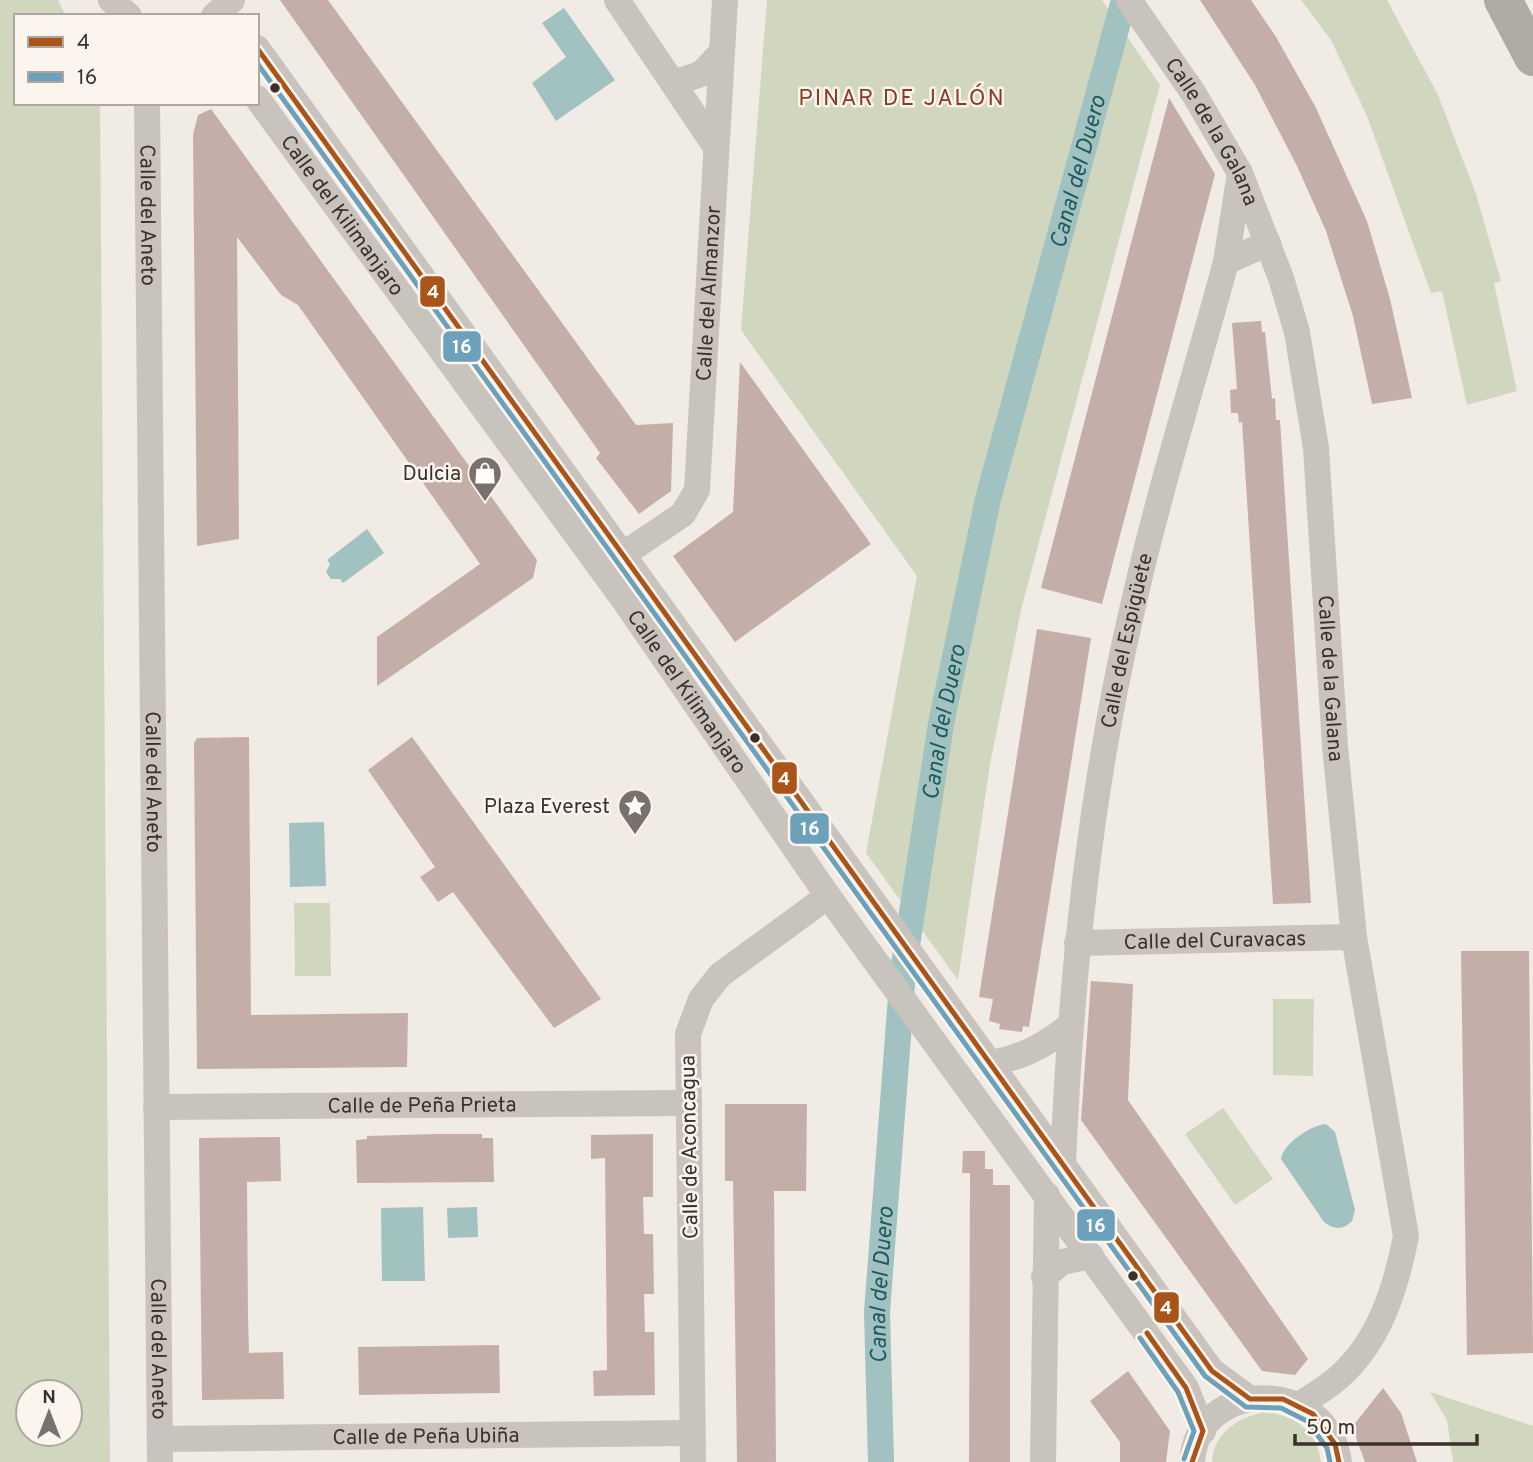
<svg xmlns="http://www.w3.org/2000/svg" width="1533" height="1462" viewBox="0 0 1533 1462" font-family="Overpass,sans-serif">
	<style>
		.green { fill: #d1d6bf; fill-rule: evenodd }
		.water { fill: #a1c2c1 }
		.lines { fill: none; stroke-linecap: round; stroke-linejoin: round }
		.canal { stroke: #a1c2c1; stroke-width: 26 }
		.building { fill: #c3afa7 }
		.minor { stroke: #c9c3be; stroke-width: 26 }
		.highway { stroke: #afaaa4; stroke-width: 38 }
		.bus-1-casing { stroke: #fbf5ee; stroke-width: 10 }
		.bus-2-casing { stroke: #fbf5ee; stroke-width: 10 }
		.bus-1 { stroke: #aa541a; stroke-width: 5 }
		.bus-2 { stroke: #6da0ba; stroke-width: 5 }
		.bus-dot { fill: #3b302b; stroke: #fbf5ee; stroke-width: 2.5 }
		.labels { text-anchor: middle; stroke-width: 5; stroke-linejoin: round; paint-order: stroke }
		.street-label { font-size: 21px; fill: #3b302b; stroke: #fbf5ee }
		.poi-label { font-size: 21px; fill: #3b302b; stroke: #fbf5ee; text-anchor: end }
		.neighbourhood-label { font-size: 23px; letter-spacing: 2px; fill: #8c3b22; stroke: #fbf5ee }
		.water-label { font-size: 23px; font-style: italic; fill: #1f5a5e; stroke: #fbf5ee }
		.line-badge { stroke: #fbf5ee; stroke-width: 2.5 }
		.badge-label { font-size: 19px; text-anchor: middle; font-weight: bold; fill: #fff }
	</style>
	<rect width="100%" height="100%" fill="#f0ebe5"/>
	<!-- green -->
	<path class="green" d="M 0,0 L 58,0 L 66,16 L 16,16 L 16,103 L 100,103 L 110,1462 L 0,1462 ZM 28,1392 L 70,1392 L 70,1434 L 28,1434 Z
		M 767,0 L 1102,0 L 1160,85 L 1021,610 L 990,764 L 958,980 L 866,853 L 917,576 L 741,330 Z
		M 1301,0 L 1387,0 L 1438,95 L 1476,194 L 1501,281 L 1494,283 L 1517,391 L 1467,405 L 1442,291 L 1431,293 L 1367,116 L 1331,40 Z
		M 294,903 L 330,903 L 331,976 L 295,976 Z
		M 1273,999 L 1314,999 L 1313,1076 L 1273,1075 Z
		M 1223,1108 L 1273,1179 L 1235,1205 L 1185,1134 Z
		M 1430,1392 L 1533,1426 L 1533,1462 L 1453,1462 L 1447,1420 Z
		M 1264,1412 C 1294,1415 1317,1430 1321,1462 L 1212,1462 C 1214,1432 1238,1418 1264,1412 Z"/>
	<!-- water -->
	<path class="water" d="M 564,8 L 615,80 L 556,121 L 532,83 L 566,57 L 542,23 Z
		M 367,529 L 384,553 L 343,583 L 340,579 L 331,579 L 326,572 L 330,564 L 327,560 Z
		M 324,822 L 326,886 L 290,887 L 289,823 Z
		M 1326,1124 L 1335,1132 L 1355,1210 L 1352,1221 C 1343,1230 1334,1230 1324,1222 L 1281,1159 C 1283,1144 1311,1125 1326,1124 Z
		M 423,1207 L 425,1281 L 382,1281 L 381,1208 Z
		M 477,1207 L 478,1237 L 448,1238 L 447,1208 Z"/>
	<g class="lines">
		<!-- canal -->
		<path class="canal" id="s1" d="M 881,1462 L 877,1312 L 903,971 L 941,724 L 988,499 L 1124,0"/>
	</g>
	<!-- building -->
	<path class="building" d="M 280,0 L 328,0 L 636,425 L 673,423 L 671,491 L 639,514 L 596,458 L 600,453 Z
		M 1200,0 L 1251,0 L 1276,37 L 1315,106 L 1367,221 L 1390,299 L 1412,398 L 1372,404 L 1353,316 L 1326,231 L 1297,166 L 1255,85 Z
		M 1169,98 L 1215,174 L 1102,604 L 1041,588 Z
		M 211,109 L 537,560 L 533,578 L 377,686 L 377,637 L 480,564 L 298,305 L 281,295 L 237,237 L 239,539 L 197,546 L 193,135 L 198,115 Z
		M 1261,321 L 1262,332 L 1265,332 L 1272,399 L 1275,398 L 1276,420 L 1280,420 L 1311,903 L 1273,904 L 1242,422 L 1239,423 L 1238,413 L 1231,413 L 1230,390 L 1237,389 L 1232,323 Z
		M 740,362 L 871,544 L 735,642 L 673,556 L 733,512 Z
		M 1037,629 L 1091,638 L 1029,1027 L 1023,1026 L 1022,1032 L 999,1029 L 1000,1024 L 989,1021 L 993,999 L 979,997 Z
		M 249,737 L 251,1015 L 408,1013 L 407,1067 L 197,1069 L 194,743 L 197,738 Z
		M 412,737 L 601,999 L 554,1028 L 453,892 L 438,902 L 420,877 L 435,867 L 368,770 Z
		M 1461,951 L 1529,951 L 1533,1353 L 1467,1355 Z
		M 1091,981 L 1133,984 L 1128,1100 L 1308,1359 L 1295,1375 L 1262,1371 L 1081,1120 Z
		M 725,1104 L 807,1104 L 806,1191 L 774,1191 L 776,1462 L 737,1462 L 733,1181 L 725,1181 Z
		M 436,1134 L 482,1134 L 482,1138 L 493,1138 L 494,1182 L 357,1183 L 356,1140 L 367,1139 L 367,1136 Z
		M 653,1134 L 653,1197 L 643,1197 L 644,1234 L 653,1234 L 654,1294 L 644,1294 L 645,1332 L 654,1332 L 655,1395 L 594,1396 L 593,1371 L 607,1370 L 606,1263 L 605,1158 L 591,1159 L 591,1135 Z
		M 280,1137 L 281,1181 L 247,1182 L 248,1316 L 249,1353 L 283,1352 L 284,1399 L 202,1400 L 199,1138 Z
		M 963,1151 L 985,1151 L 985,1169 L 993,1169 L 993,1185 L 1010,1185 L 1010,1462 L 969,1462 L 970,1173 L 962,1173 Z
		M 499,1345 L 500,1393 L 359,1395 L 358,1347 Z
		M 1128,1371 L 1170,1431 L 1166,1462 L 1120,1462 L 1120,1442 L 1090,1401 Z
		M 1383,1388 L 1401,1413 L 1417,1462 L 1365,1462 L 1352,1427 Z"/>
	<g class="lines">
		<!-- minor -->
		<g class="minor">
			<path d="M 111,0 L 129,16"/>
			<path d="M 617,0 L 715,146"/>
			<path id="s2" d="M 1129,0 L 1194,94 L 1240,173 L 1281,278 L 1297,332 L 1316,448 L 1335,746 L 1354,937 L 1406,1236 C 1396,1287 1380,1341 1339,1377 C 1327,1388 1312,1396 1299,1405"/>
			<path d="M 214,16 L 232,0"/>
			<path d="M 257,48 L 1212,1371 L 1250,1399"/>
			<path d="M 673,83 L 701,74 L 721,53"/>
			<path id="s3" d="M 257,98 L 624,600 L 828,896 L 1186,1388 L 1203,1431"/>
			<path id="s4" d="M 147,103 L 160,1462"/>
			<path d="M 1226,262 L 1240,173"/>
			<path id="s5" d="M 624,554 L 683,514 L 697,490 L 725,0"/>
			<path id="s6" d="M 1077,943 L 1354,937"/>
			<path d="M 991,1063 C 1023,1057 1044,1046 1069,1026"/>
			<path id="s7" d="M 156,1107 L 689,1103"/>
			<path id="s8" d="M 1063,1163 C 1071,976 1090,789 1133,606 C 1159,490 1195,377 1226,262 L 1268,243"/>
			<path d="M 1044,1277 L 1062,1262 L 1091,1256"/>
			<path id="s9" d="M 160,1439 L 692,1433"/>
			<path d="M 693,1462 L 688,1034 L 701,999 L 720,975 L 828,896"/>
			<path d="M 1043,1462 L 1047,1195"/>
			<path d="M 1192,1462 C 1198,1377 1328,1377 1339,1462"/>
		</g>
		<!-- highway -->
		<path class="highway" d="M 1503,0 L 1533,57"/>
		<!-- bus-1 casing -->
		<g class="bus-1-casing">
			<path id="bus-1" d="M 257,48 L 1212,1371 L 1250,1399 L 1283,1399 L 1313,1414 L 1335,1444 L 1339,1462
				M 1147,1333 L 1186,1388 L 1203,1431 L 1192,1462"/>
		</g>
		<!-- bus-2 casing -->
		<g class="bus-2-casing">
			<path id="bus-2" d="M 257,63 L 1205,1376 L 1246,1407 L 1281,1408 L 1307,1421 L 1327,1448 L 1330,1462
				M 1140,1338 L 1178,1392 L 1194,1431 L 1184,1459"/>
		</g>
		<!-- bus-1 -->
		<use href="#bus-1" class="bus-1"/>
		<!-- bus-2 -->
		<use href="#bus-2" class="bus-2"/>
	</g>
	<!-- icons -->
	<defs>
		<g id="shop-pin" transform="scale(1.75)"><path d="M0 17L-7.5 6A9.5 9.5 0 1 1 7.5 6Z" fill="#7a716c" stroke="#fbf5ee"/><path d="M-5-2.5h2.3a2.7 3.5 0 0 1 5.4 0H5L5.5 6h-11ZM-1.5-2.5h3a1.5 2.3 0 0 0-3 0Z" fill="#fff"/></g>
		<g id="sight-pin" transform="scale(1.75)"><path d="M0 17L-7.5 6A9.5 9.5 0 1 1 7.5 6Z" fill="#7a716c" stroke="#fbf5ee"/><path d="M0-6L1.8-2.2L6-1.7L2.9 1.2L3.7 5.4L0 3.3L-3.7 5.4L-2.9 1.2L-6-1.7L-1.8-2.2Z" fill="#fff"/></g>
	</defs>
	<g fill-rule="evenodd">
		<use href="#shop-pin" x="485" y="473"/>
		<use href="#sight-pin" x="635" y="806"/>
	</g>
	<!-- markers -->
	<g class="bus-dot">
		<circle cx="275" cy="88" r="6"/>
		<circle cx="755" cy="738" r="6"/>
		<circle cx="1133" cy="1276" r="6"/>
	</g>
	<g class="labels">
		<!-- street labels -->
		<g class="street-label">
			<text dy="7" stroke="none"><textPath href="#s2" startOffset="156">Calle de la Galana</textPath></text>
			<text dy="7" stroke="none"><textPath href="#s4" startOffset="112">Calle del Aneto</textPath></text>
			<text dy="7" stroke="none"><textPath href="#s3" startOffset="145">Calle del Kilimanjaro</textPath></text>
			<text dy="7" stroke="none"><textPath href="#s5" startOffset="296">Calle del Almanzor</textPath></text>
			<text dy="7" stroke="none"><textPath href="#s8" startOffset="527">Calle del Espigüete</textPath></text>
			<text dy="7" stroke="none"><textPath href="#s2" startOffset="723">Calle de la Galana</textPath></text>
			<text dy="7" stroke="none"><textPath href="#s3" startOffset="733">Calle del Kilimanjaro</textPath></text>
			<text dy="7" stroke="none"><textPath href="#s4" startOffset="679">Calle del Aneto</textPath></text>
			<text dy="7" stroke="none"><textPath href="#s6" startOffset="138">Calle del Curavacas</textPath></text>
			<text dy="7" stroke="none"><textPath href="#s7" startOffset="266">Calle de Peña Prieta</textPath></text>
			<text transform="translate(689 1147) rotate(-91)" y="7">Calle de Aconcagua</text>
			<text dy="7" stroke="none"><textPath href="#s4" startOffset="1246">Calle del Aneto</textPath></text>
			<text dy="7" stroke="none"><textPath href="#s9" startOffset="266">Calle de Peña Ubiña</textPath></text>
		</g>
		<!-- poi labels -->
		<g class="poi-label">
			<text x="461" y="480">Dulcia</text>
			<text x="610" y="813">Plaza Everest</text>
		</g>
		<!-- neighbourhood labels -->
		<g class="neighbourhood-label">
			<text x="902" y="105">PINAR DE JALÓN</text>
		</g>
		<!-- water labels -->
		<g class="water-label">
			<text dy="8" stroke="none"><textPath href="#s1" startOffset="1311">Canal del Duero</textPath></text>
			<text dy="8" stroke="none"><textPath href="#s1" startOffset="744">Canal del Duero</textPath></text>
			<text dy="8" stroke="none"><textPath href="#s1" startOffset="177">Canal del Duero</textPath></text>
		</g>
	</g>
	<g class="line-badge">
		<rect x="419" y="275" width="27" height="33" rx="7" fill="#aa541a"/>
		<rect x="442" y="330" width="40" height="33" rx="7" fill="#6da0ba"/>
		<rect x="771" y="761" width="27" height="34" rx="7" fill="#aa541a"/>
		<rect x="789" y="812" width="41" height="33" rx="7" fill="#6da0ba"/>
		<rect x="1076" y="1208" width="40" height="34" rx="7" fill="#6da0ba"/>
		<rect x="1153" y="1291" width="27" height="33" rx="7" fill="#aa541a"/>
	</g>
	<g class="badge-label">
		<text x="433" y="298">4</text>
		<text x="462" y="353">16</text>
		<text x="784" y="785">4</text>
		<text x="810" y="835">16</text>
		<text x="1096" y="1232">16</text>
		<text x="1166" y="1314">4</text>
	</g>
	<!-- legend -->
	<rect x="14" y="14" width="245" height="91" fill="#fbf5ee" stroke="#aea6a0" stroke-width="2"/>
	<rect x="28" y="37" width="35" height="10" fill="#aa541a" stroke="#aea6a0" stroke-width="2"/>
	<text x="77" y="49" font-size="21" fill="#3b302b">4</text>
	<rect x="28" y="72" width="35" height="10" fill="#6da0ba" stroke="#aea6a0" stroke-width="2"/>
	<text x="77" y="84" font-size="21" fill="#3b302b">16</text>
	<!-- north arrow -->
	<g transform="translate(49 1413)"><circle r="33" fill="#fbf5ee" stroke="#aea6a0" stroke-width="2"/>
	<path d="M0-5L12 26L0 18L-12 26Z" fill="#7a716c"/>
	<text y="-10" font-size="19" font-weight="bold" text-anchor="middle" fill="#3b302b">N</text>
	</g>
	<!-- scale -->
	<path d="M1295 1434v10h182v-10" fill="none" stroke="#3b302b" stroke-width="3.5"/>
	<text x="1306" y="1434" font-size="21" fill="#3b302b" stroke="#fbf5ee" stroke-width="5" paint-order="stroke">50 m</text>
</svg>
